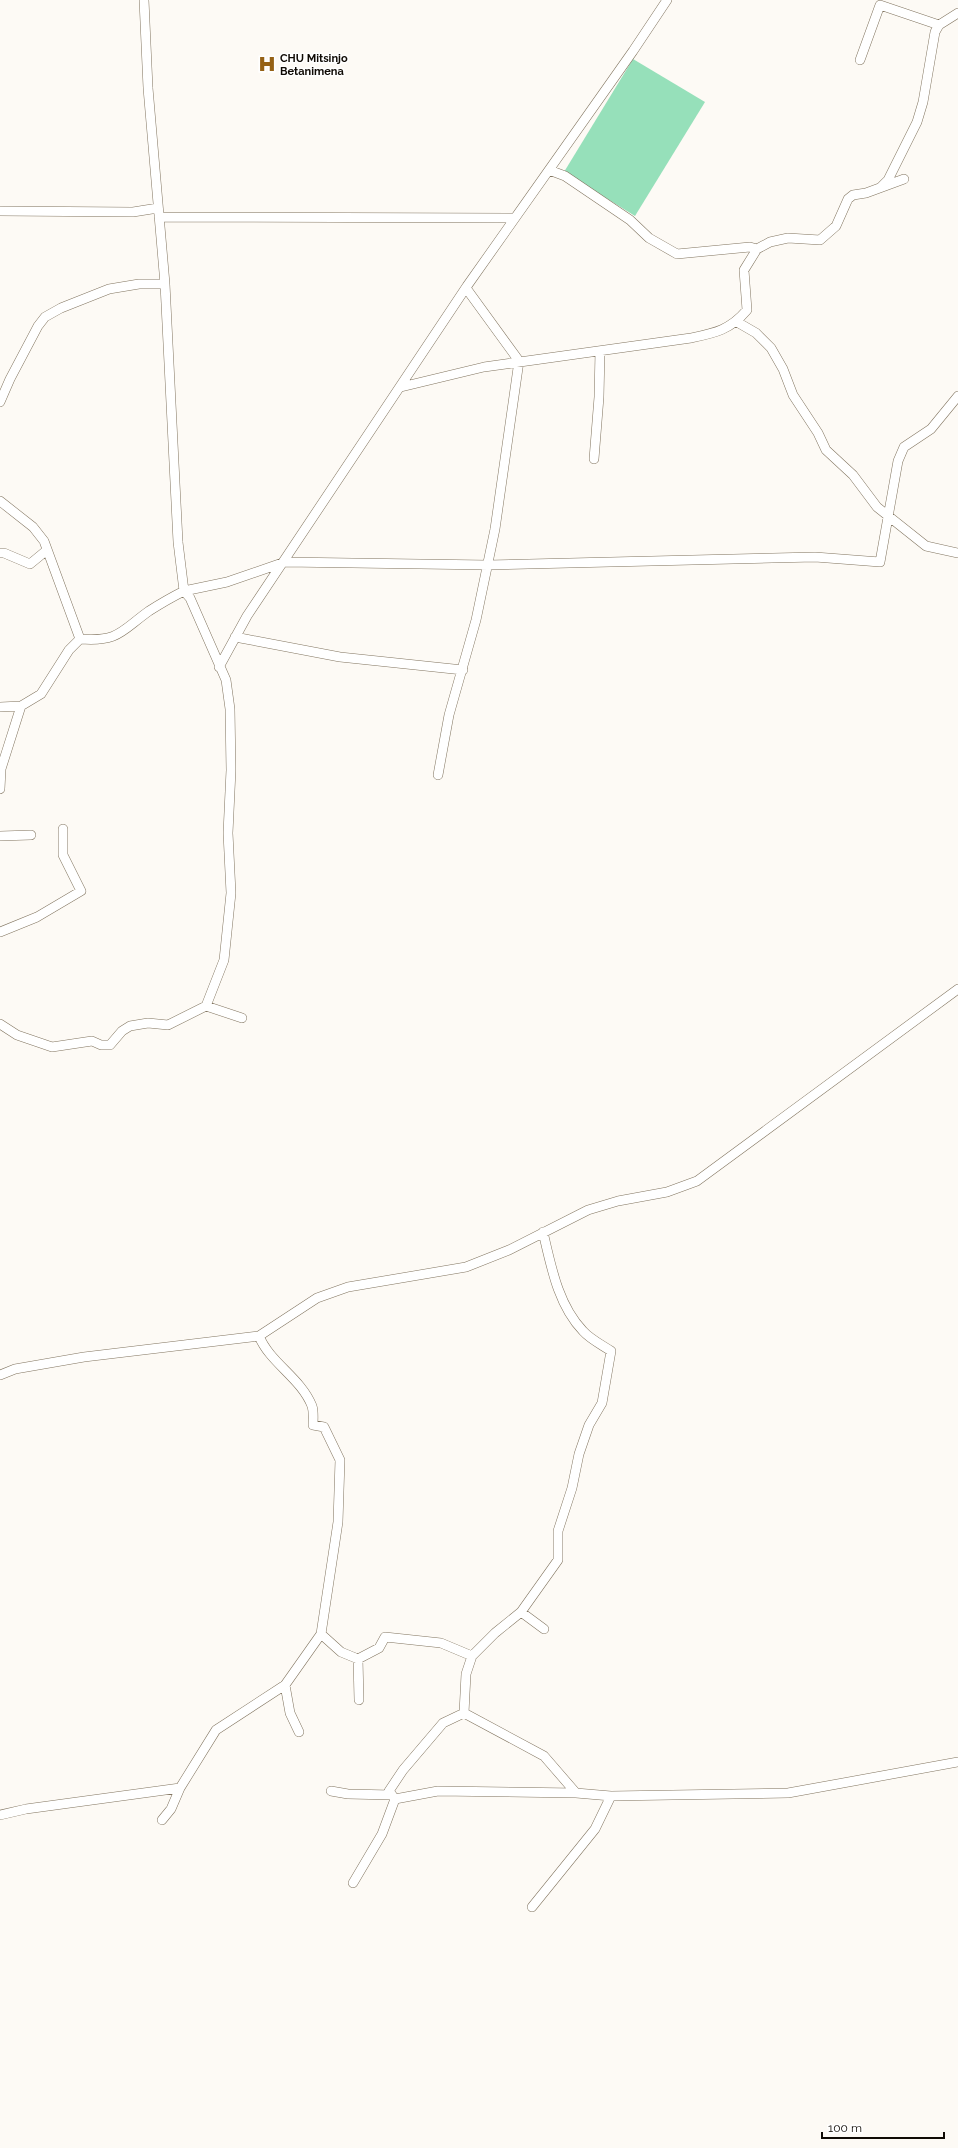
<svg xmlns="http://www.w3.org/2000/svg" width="958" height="2148" viewBox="0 0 958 2148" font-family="Raleway,sans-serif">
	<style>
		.green { fill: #96e0ba }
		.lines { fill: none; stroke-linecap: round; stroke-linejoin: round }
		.minor-casing { stroke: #827560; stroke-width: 10 }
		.minor { stroke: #fff; stroke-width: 9 }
		.labels { text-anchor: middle; stroke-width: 3; stroke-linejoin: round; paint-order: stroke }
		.poi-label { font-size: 11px; font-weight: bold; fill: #0f0a04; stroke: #fff; text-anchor: start }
	</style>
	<rect width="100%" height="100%" fill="#fdfaf5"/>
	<!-- green -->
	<path class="green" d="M 633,59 L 705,102 L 635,216 L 564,172 Z"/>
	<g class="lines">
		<!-- minor casing -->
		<g class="minor-casing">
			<path id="minor" d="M 860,60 L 880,5 L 939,25
				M 549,170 L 565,176 L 630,220 L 649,238 L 677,254 L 750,247 L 757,249
				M 881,187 L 888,180 L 917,122 L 923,102 L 935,32 L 939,25 L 958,13
				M 0,211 L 133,212 L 158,208
				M 159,217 L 515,218
				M 737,322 L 756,333 L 771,348 L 783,369 L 793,395 L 818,433 L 826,450 L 853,475 L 877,507 L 926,546 L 958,553
				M 401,387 L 484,367 L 691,338 C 715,333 730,330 747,310 L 744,270 L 757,249 L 770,242 L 788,238 L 820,240 L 836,226 L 848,199 L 853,195 L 866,193 L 904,179
				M 0,402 L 10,379 L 38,326 L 45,317 L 61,308 L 109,289 L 139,284 L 165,284
				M 594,459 L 599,397 L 600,351
				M 0,501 L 33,527 L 44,541 L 80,639
				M 0,553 L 4,553 L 30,564 L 47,550
				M 235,637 L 340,657 L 463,670
				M 219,667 L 247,616 L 467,286 L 633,51 L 667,0
				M 0,707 L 21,706
				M 438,775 L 449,715 L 476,620 L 495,529 L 519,361 L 466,288
				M 0,789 L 1,769 L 21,706 L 41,694 L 69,650 L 80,639 C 119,642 121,631 149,611 C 160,604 172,597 184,591 L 178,542 L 165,284 L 148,88 L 144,0
				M 0,836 L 31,835
				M 0,932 L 37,917 L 81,891 L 63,855 L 63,829
				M 206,1006 L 242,1018
				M 0,1024 L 17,1035 L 52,1047 L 92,1041 L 101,1045 L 110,1045 L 122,1031 L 130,1026 L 148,1023 L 168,1025 L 206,1006 L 224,960 L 231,893 L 228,833 L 231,770 L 230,709 L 226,680 L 190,598 L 184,591 L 227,582 L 285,562 L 488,565 L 815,557 L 880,562 L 898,461 L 904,447 L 931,429 L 958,396
				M 0,1375 L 15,1369 L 84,1357 L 259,1336 L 317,1298 L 348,1287 L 466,1267 L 509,1250 L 588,1210 L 618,1201 L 667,1192 L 697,1181 L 958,989
				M 521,1612 L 544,1629
				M 321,1634 L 341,1652 L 358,1659 L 379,1648 L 385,1637 L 441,1643 L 472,1656 L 466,1674 L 464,1713 L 544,1756 L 576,1793
				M 472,1656 L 495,1633 L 521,1612 L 558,1560 L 558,1531 L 572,1488 L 579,1454 L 589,1425 L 602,1403 L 611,1351 C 602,1345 590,1339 583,1331 C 558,1305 551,1266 543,1232
				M 358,1659 L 359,1700
				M 285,1685 L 290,1713 L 299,1732
				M 331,1791 L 348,1794 L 392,1795
				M 395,1799 L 389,1791 L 403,1770 L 443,1723 L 464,1713
				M 0,1815 L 26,1809 L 180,1788
				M 162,1820 L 171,1809 L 180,1788 L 216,1730 L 285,1685 L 321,1634 L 338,1522 L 340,1460 L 324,1427 L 313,1425 C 313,1419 314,1412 312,1406 C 301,1378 270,1363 259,1336
				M 353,1883 L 382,1834 L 395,1799 L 438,1791 L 576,1793 L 611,1796 L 788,1793 L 958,1762
				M 532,1907 L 595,1829 L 611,1796"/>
		</g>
		<!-- minor -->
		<use href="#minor" class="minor"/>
	</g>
	<!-- icons -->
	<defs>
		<g id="hospital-bare" transform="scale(1.38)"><path d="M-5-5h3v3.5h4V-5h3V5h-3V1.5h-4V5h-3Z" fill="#956115" stroke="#fff" stroke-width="2.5" paint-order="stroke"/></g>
	</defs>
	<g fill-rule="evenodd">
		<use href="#hospital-bare" x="267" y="64"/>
	</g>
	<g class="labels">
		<!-- poi labels -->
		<g class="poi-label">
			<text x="280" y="62">CHU Mitsinjo<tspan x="280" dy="13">Betanimena</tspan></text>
		</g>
	</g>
	<!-- scale -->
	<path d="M822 2132v6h122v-6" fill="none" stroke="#0f0a04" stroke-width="2"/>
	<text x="828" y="2132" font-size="12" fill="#0f0a04" stroke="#ffffff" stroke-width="3" paint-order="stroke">100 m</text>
</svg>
